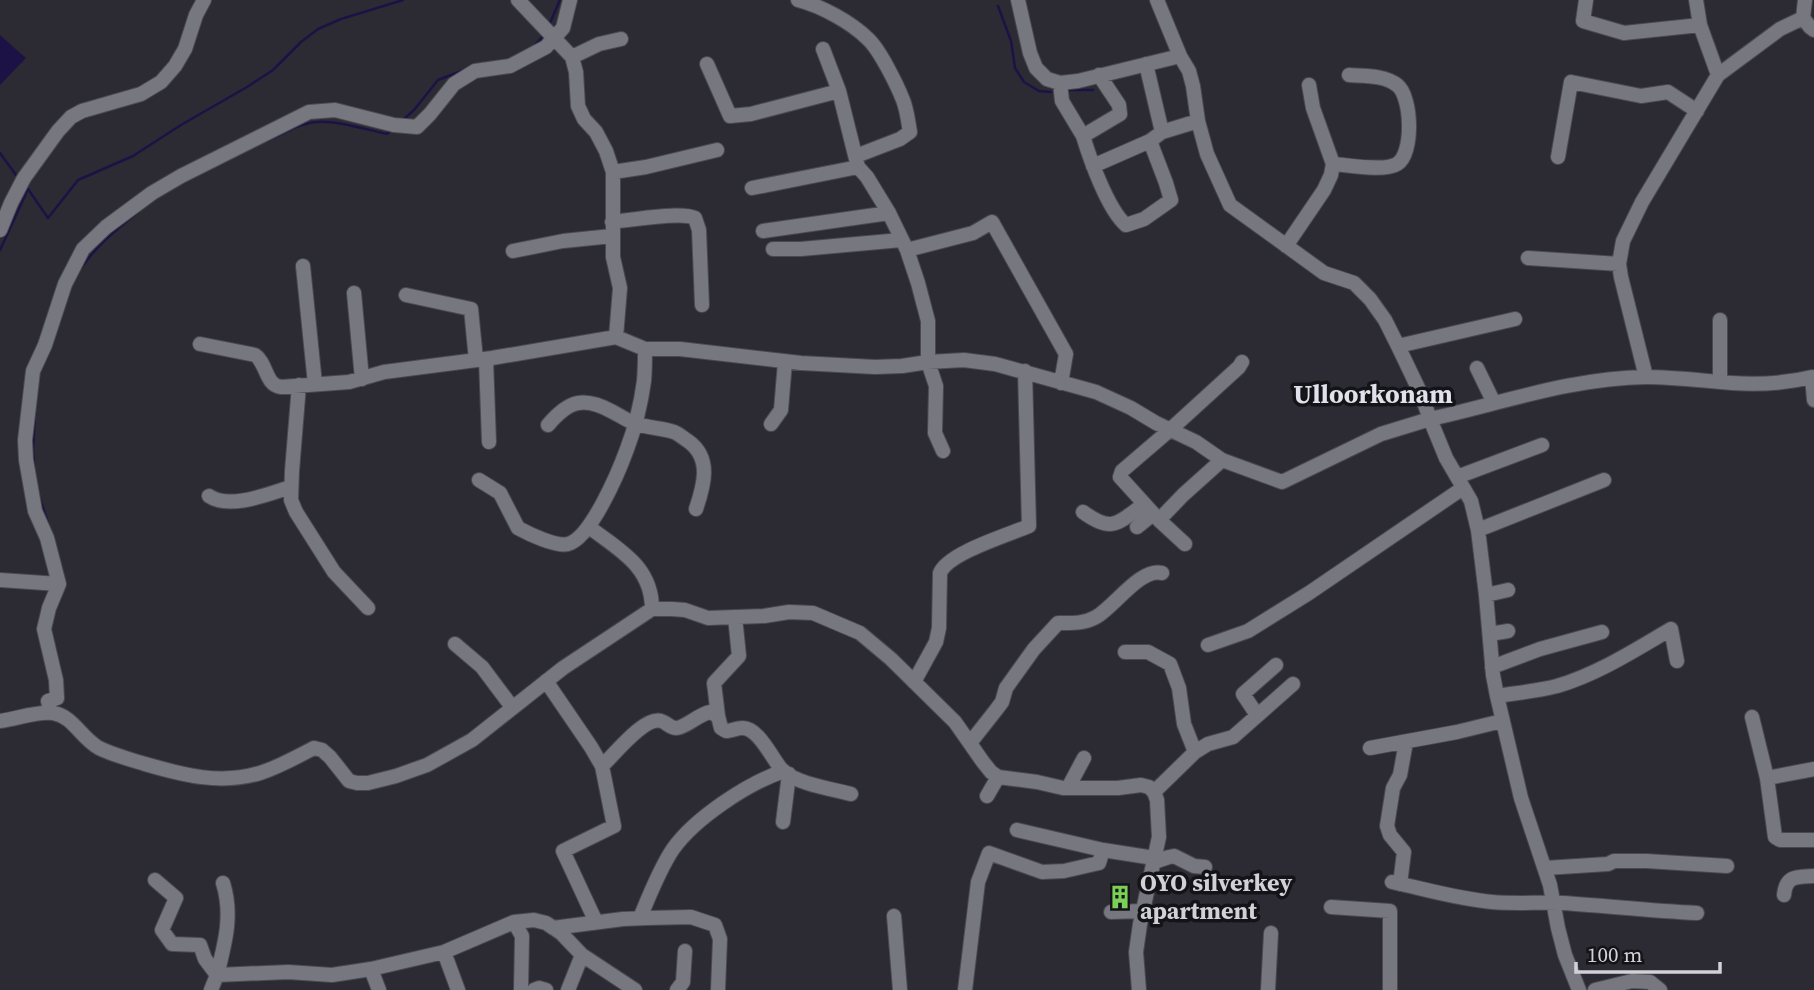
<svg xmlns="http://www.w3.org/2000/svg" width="1814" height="990" viewBox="0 0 1814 990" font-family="'Source Serif 4',serif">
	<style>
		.water { fill: #1d1245 }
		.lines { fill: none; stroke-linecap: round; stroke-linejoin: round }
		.stream { stroke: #1d1245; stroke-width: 2.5 }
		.minor-casing { stroke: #494950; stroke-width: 16 }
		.minor { stroke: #777780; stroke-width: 14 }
		.labels { text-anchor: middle; stroke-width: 7; stroke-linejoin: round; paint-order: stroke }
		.poi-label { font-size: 24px; font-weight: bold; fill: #d1d1d7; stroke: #141418; text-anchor: start }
		.neighbourhood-label { font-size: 26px; font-weight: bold; fill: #e1e1ec; stroke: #141418 }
	</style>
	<rect width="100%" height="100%" fill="#2c2b34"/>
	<!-- water -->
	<path class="water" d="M 0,35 L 26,58 L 0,85 Z"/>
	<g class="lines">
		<!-- stream -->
		<path class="stream" d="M 998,6 L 1011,41 L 1015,68 L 1024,82 L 1039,91 L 1051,92
			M 550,23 L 560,0
			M 535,45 L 542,37
			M 1068,90 L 1093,90
			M 404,119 L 414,110 L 438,80 L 464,70
			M 266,141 C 282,135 299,123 317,122 C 335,120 368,130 387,134 L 389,132
			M 0,153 L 16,175
			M 0,250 L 28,189 L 48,218 L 78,180 L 133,156 L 181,125 L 247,87 L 273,70 L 301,42 L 318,29 L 341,19 L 403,0
			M 81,268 C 99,243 115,231 138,212
			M 34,466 L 33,450 L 35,413
			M 39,496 L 48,523"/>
		<!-- minor casing -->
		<g class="minor-casing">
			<path id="minor" d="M 518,0 L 572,57 L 576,72 L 578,106 L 584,119 L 596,132 L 606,151 L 613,172 L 613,257 L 620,288 L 616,337 L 645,349 L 680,349 L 801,363 L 875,367 L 902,366 L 928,362 L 964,360 L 995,364 L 1096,392 L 1131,408 L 1156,423 L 1196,442 L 1222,460 L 1282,482 L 1381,434 L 1430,419 L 1446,458 L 1471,501 L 1478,530 L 1486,595 L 1493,675 L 1497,696 L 1521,798 L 1550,885 L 1558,928 L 1565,955 L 1579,990
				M 798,0 C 821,6 851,22 868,39 C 880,50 897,85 903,100 C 907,110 908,121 910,132 L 900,139 L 856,156
				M 1018,0 L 1030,53 L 1036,68 L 1047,79 L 1060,83 L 1078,81 L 1180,56 L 1189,71 L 1193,86 L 1198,121 L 1207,154 L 1230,205 L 1324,273 L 1354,283 L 1370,299 L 1385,320 L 1398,346 L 1421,394 L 1430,419 C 1502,403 1572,378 1646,377 C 1675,377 1704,381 1732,383 C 1759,385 1787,383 1812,377 L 1814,400
				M 1157,0 L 1180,56
				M 1586,0 L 1583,21 L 1624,33 L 1700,25 L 1718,75
				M 1696,0 L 1700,25
				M 1803,18 L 1805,0
				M 823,49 L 839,91 L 858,167 L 867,177 L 889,213 L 907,250 L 918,283 L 928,321 L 928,362 L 936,386 L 935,433 L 943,451
				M 572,57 L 599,44 L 621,39
				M 707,64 L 730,116 L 751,114 L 839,91
				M 1146,64 L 1162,132
				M 1099,75 L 1119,105 L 1120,114 L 1083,136 C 1090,159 1108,210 1126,225 L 1144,219 L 1171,200 L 1166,183 L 1150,141
				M 1060,83 L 1062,101 L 1083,136
				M 1558,157 L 1571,82 L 1641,96 L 1668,92 L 1697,111
				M 1333,164 C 1348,165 1384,172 1397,164 C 1414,154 1412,96 1397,85 C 1385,75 1364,76 1349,75
				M 1093,166 L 1150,141 L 1162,132 L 1198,121
				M 613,172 L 646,167 L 717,150
				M 752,188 L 858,167
				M 612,222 C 630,220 682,211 695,218 L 699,230 L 702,305
				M 0,230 L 11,203 L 24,178 L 58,131 L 71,117 L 82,111 L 141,94 L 161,82 L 175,66 L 185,49 L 196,15 L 204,0
				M 763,231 L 889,213
				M 1286,246 L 1324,190 L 1331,175 L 1333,164 L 1313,108 L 1309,85
				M 773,249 L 801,249 L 901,240
				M 907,250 L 973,233 L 992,222 L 1066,354 L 1061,383
				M 513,251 L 563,241 L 612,236
				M 1528,258 L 1619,264
				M 303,266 L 315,384
				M 354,293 L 362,379
				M 406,295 L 471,309 L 476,360
				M 200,344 L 255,355 C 267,363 265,385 281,387 L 349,382 L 384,372 L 492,358 L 616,337
				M 1398,346 L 1515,319
				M 486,359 L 489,442
				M 1477,368 L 1494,403
				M 1646,377 L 1621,277 L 1619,264 L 1623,241 L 1642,202 L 1718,75 L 1780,29 L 1803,18 L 1810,27 L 1814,30
				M 1720,382 L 1720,320
				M 299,385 L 292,471 L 291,500 L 296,512 L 334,572 L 368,608
				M 771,424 L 781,410 L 785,362
				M 548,425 C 569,400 584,396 613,412 C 621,416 629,422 637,424 C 649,428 662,428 674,432 C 679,434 683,438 688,441 C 712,458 704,485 696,509
				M 1457,477 L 1542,445
				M 479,480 L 500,493 L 518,528 C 529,534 556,547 568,544 C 591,538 619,471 627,449 C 635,428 641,403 644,381 C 645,370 645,359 645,349
				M 209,496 C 230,510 268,494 291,487
				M 1083,512 C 1112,533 1117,524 1144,504
				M 1159,520 L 1183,495 L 1222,460
				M 589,527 C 619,550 652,566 652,609
				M 1137,527 L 1153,514
				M 1478,530 L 1604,480
				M 1185,544 L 1159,520 L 1120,477 L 1122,471 L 1171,429 L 1239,367 L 1242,362
				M 0,580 L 59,584
				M 1486,595 L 1508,590
				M 1490,634 L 1508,631
				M 455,644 L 482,667 L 512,707
				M 1208,645 L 1248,631 L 1309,593 L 1463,488
				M 1125,652 L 1148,652 L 1170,664 L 1179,688 L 1184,724 L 1195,752
				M 1492,667 L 1540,649 L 1602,632
				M 546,681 L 591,747 L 602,766 L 614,826 L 563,851 L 596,922
				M 914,682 L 936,642 L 939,628 L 940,573 C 948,553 1008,535 1029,526 L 1025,371
				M 1497,696 C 1516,693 1538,691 1557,686 C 1598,674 1635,650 1671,629 L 1677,661
				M 51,713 L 48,701 L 57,698 L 56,680 L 44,629 L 49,608 L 59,584 L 47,538 L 35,511 L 26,460 L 25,440 L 33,371 L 45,345 L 65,284 L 83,249 L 106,227 L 152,193 L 181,176 L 309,112 L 335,110 L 394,125 L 417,127 L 430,114 L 454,84 L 475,71 L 510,66 L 546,47 L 563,28 L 570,0
				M 1257,715 L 1243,694 L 1276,665
				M 718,716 L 714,683 L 739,656 L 735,617
				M 1752,717 L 1767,778 L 1814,769
				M 0,721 C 17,719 36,711 53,713 C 73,716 81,738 99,748 C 113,755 129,759 145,764 C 183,775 220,785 260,773 C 279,767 296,757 314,748 L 322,750 L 330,757 L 349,781 L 357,783 L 368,783 L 396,776 L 427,765 L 472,740 L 563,668 L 652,609 L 672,609 L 685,610 L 708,618 L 764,616 L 789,612 L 813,613 L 860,633 L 891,659 L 955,722 L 983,762 L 991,772 L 998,777 L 1037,782 L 1063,788 L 1118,788 L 1141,785 L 1149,787 L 1154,792 L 1157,800 L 1159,837 L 1140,924 L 1136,952 L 1139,990
				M 970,743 L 996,710 L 1002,702 L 1006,688 L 1034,649 L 1058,623 C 1071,623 1084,624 1096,617 C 1114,607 1141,567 1162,573
				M 1370,748 L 1457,732 L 1502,721
				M 602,766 C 614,755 644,716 661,721 C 666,722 670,728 676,728 C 685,728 699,714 710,712 L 718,716 L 721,728 L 726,731 C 731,731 737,728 742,728 C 759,727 773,761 783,771 C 798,784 832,789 851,794
				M 1767,778 L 1775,837 L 1780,840 L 1814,840
				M 1068,788 L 1084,758
				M 1154,792 L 1195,752 L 1208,744 L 1233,737 L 1293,684
				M 987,796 L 998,777
				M 783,822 L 789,774
				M 1017,830 L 1103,850 L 1154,858
				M 1154,862 L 1169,857 L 1174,856 L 1194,866 L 1205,867
				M 1545,868 L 1608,864 L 1614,861 L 1646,861 L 1727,866
				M 155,880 L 176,898 L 162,930 L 172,944 L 200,945 L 205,959 L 217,975
				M 1392,882 C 1425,889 1458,899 1492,902 C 1516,904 1539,902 1563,903 C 1608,906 1652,911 1697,913
				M 1400,884 L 1404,852 L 1390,835 L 1387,826 L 1393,788 L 1400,775 L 1406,742
				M 1784,895 C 1786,875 1797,877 1814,876
				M 1331,907 L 1390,911 L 1390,990
				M 1111,912 L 1143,911
				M 894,916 L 900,990
				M 640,918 C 649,896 660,868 673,849 C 695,818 748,783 784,771
				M 514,922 L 522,936 L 521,990
				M 553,928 L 623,919 L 647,918 L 691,917 L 715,925 L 720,939 L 718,990
				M 444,952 L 458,990
				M 371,969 L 379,990
				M 217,975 C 225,943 233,915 223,883
				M 211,990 L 217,975 L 288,972 L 332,975 L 371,969 L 444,952 L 514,922 L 534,920 L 546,923 L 561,933 L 582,955 L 635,990
				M 534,990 L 539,988 L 546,990
				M 568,990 L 582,955
				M 677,990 L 683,982 L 685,951
				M 965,990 L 978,882 L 989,853 L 1042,872 L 1064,871 L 1099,863 L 1103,850
				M 1268,990 L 1271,933
				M 1595,990 L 1632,981 L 1650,982 L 1660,990"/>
		</g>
		<!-- minor -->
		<use href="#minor" class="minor"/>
	</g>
	<!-- icons -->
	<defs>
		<g id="building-bare" transform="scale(1.89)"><path d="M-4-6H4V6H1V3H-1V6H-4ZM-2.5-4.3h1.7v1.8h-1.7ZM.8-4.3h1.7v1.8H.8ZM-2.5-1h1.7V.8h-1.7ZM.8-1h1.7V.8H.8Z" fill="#7bd156" stroke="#141418" stroke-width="2.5" paint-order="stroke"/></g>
	</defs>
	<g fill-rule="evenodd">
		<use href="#building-bare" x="1120" y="897"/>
	</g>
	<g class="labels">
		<!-- poi labels -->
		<g class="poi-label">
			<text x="1140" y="891">OYO silverkey<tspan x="1140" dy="28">apartment</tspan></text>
		</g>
		<!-- neighbourhood labels -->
		<g class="neighbourhood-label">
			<text x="1373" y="403">Ulloorkonam</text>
		</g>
	</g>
	<!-- scale -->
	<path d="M1576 962v10h144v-10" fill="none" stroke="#d1d1d7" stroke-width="3.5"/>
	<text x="1587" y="962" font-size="21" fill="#d1d1d7" stroke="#141418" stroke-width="5" paint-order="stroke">100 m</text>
</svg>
